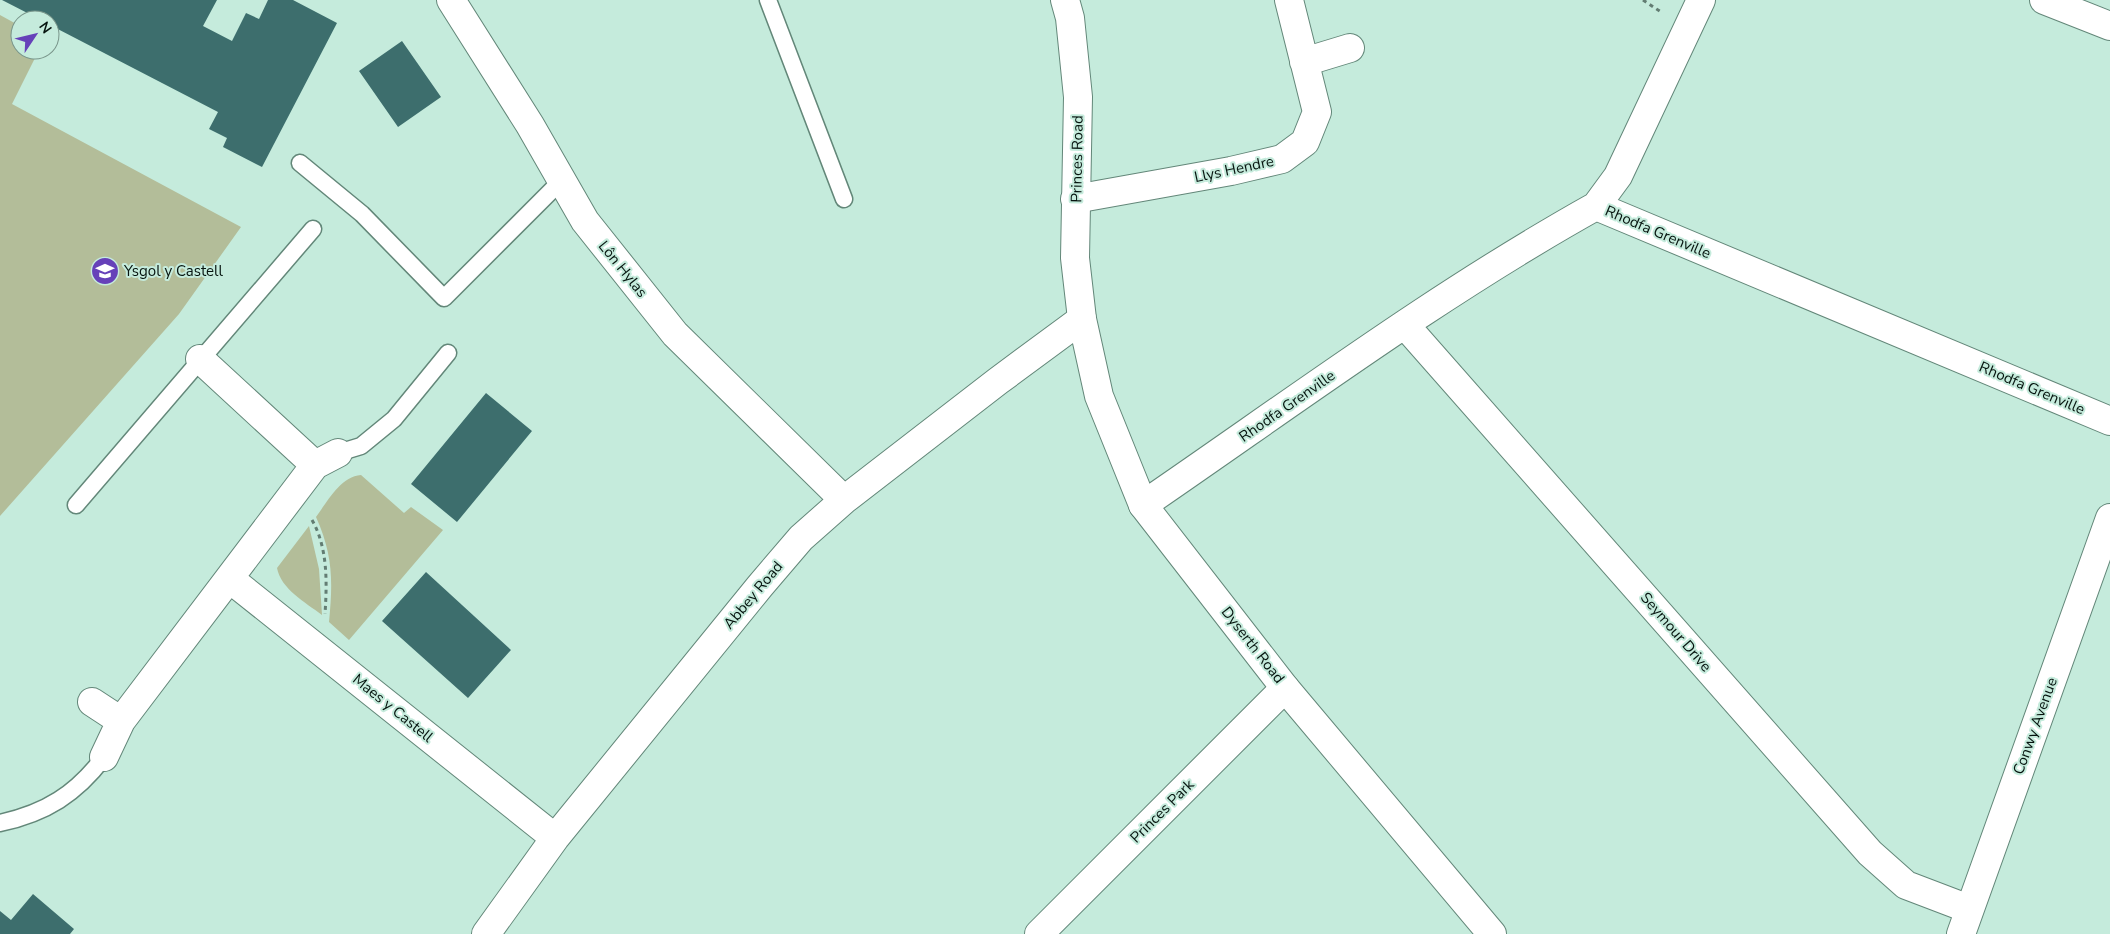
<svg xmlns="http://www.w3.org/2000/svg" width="2110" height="934" viewBox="0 0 2110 934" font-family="'Nunito Sans',sans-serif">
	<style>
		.green { fill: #b3bd99 }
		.building { fill: #3d6e6d }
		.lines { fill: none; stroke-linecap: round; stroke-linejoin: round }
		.lane-casing { stroke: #638779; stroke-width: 19 }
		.street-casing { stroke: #638779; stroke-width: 30 }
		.secondary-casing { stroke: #638779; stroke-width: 30 }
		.path { stroke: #637d73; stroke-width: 3; stroke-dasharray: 4 4; stroke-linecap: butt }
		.lane { stroke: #fff; stroke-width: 16 }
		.street { stroke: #fff; stroke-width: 28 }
		.secondary { stroke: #fff; stroke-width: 28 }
		.labels { text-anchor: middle; stroke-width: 4; stroke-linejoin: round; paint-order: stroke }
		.street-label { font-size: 15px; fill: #06140f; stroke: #c5ebdc }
		.poi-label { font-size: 15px; fill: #06140f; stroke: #c5ebdc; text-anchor: start }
	</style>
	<rect width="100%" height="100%" fill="#c5ebdc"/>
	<!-- green -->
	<path class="green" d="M 0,15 L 20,26 L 20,50 L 39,50 L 12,104 L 241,227 L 179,314 L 0,516 Z
		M 361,475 L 404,513 L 411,507 L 443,530 L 349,640 L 329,622 C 333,581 333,555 316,517 C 328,501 340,477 361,475 Z
		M 309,526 L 319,569 L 322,615 C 305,602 281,589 277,568 Z"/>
	<!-- building -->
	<path class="building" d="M 2,0 L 217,0 L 203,26 L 232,41 L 246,13 L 259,19 L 268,0 L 293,0 L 337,23 L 262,167 L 223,147 L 227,138 L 209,129 L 218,112 L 50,25 L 50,20 L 41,20 Z
		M 402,41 L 441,97 L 398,127 L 359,71 Z
		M 486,393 L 532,431 L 457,522 L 411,484 Z
		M 426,572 L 511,650 L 468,698 L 382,621 Z
		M 33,894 L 74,929 L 70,934 L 0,934 L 0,911 L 11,920 Z"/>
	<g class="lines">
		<!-- lane casing -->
		<g class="lane-casing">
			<path id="lane" d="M 768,0 L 844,199
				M 300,163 L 362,214 L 444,298 L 562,180
				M 338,453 L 361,446 L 394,419 L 448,353
				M 76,505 L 313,229
				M 0,823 C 46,813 76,794 104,757"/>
		</g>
		<!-- street casing -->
		<g class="street-casing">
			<path id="street" d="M 451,0 L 530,125 L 585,221 L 675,334 L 844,500
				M 2044,0 L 2110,26
				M 1304,62 L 1350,48
				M 1075,199 L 1231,171 L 1282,159 L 1305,142 L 1317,112 L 1289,0
				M 1596,206 L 1618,176 L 1701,0
				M 1405,325 L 1870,853 L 1906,885 L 1969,909
				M 200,359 L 315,465
				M 1143,505 C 1292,403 1438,294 1596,206 L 2110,421
				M 230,579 L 555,838
				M 92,702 L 121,721
				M 104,757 L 121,721 L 315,465 L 338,453
				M 486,934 L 555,838 L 760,586 L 801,538 L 844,500 L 998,381 L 1082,319
				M 1039,934 L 1285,688
				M 1961,934 L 2110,518"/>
		</g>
		<!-- secondary casing -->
		<g class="secondary-casing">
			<path id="secondary" d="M 1065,0 L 1070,18 L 1078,97 L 1075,258 L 1082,319 L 1099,396 L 1143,505 L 1285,688 L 1492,934"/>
		</g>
		<!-- path -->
		<path class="path" d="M 1643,0 L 1661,12
			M 312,520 C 328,548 327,583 325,614"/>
		<!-- lane -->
		<use href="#lane" class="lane"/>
		<!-- street -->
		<use href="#street" class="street"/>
		<!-- secondary -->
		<use href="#secondary" class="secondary"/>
	</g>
	<!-- icons -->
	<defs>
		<g id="school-disc" transform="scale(1.4375)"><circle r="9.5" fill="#6641b9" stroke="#c5ebdc"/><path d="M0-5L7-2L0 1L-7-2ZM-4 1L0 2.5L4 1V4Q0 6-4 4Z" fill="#fff"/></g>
	</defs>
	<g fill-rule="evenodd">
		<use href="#school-disc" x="105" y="271"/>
	</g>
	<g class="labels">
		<!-- street labels -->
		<g class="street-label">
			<text transform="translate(1077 159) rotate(-89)" y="5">Princes Road</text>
			<text transform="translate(1234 169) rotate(-12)" y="5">Llys Hendre</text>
			<text transform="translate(1658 232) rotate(23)" y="5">Rhodfa Grenville</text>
			<text transform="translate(623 269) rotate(51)" y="5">Lôn Hylas</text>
			<text transform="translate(2032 388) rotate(23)" y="5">Rhodfa Grenville</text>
			<text transform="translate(1287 406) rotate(-35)" y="5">Rhodfa Grenville</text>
			<text transform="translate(753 595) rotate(-50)" y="5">Abbey Road</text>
			<text transform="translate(1676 632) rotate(49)" y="5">Seymour Drive</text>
			<text transform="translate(1253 645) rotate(52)" y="5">Dyserth Road</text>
			<text transform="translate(393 708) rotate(39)" y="5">Maes y Castell</text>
			<text transform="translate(2035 726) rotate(-70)" y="5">Conwy Avenue</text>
			<text transform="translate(1162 811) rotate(-45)" y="5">Princes Park</text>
		</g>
		<!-- poi labels -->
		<g class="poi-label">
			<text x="124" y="276">Ysgol y Castell</text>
		</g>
	</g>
	<!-- north arrow -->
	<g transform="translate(35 35) rotate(55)"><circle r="24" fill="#c5ebdc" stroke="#79958a"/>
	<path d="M0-4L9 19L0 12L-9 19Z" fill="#6641b9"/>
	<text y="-8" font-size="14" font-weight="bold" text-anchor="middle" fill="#06140f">N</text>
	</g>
</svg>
